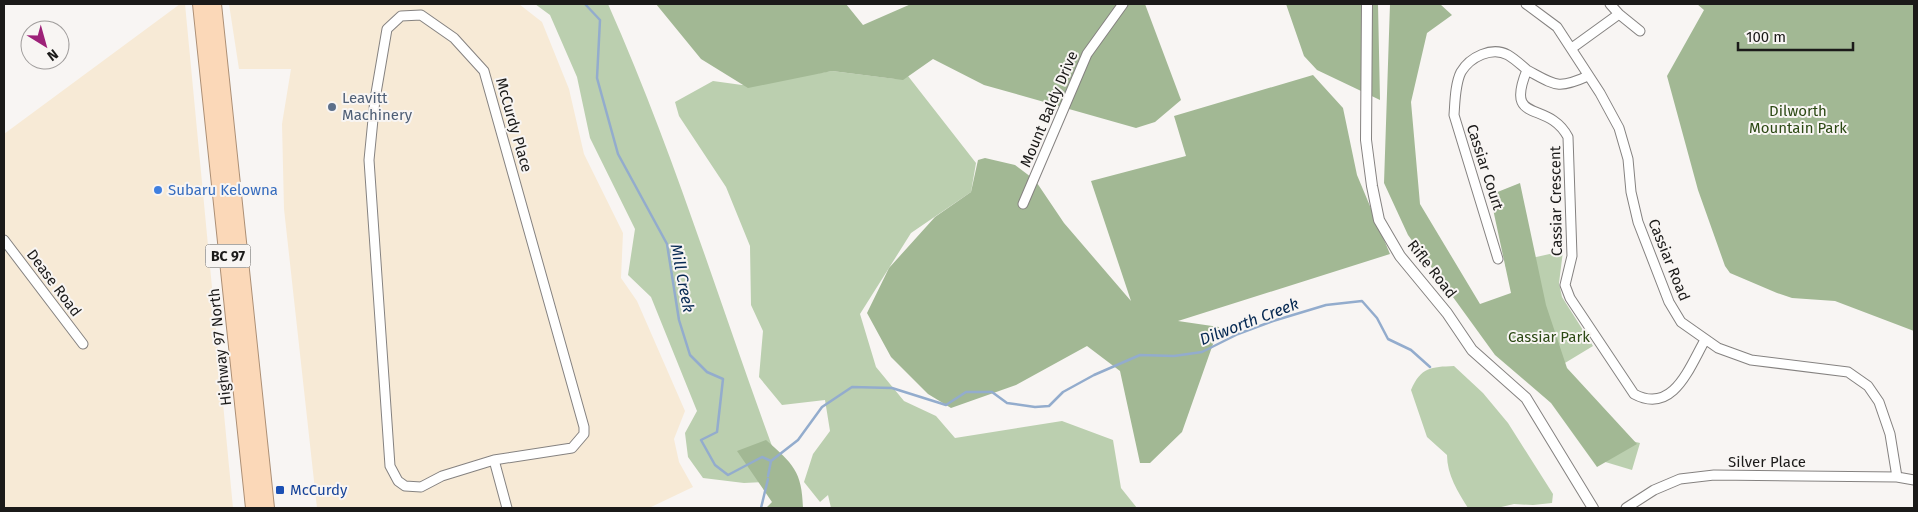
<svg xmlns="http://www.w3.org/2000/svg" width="1918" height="512" viewBox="0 0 1918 512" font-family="'Fira Sans',sans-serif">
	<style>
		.industrial { fill: #f7ead6 }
		.green { fill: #bbcfaf }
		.forest { fill: #a2b894 }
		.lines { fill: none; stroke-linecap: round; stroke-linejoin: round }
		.stream { stroke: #93accd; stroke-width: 2.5 }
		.minor-casing { stroke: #858280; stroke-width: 11 }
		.tertiary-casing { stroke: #858280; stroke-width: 12 }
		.trunk-casing { stroke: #ac8f75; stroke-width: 16 }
		.minor { stroke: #fff; stroke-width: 9 }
		.tertiary { stroke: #fff; stroke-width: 10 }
		.trunk { stroke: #fbd8b8; stroke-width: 14 }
		.service-dot { fill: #5c6f8a; stroke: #f8f5f3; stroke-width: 2 }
		.shop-dot { fill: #3f7fe0; stroke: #f8f5f3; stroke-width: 2 }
		.transit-dot { fill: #1a4fb4; stroke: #f8f5f3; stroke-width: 2 }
		.labels { text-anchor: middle; stroke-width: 4; stroke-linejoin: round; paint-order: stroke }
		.shield { fill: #f8f5f3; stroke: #5d5c5a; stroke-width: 1 }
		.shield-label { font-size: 14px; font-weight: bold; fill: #1b1a19 }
		.service-label { font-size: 15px; fill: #4e5e75; stroke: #f8f5f3; text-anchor: start }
		.street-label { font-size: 15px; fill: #1b1a19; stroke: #f8f5f3 }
		.park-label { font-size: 15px; fill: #2c4914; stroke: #f8f5f3 }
		.shop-label { font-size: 15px; fill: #366cbe; stroke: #f8f5f3; text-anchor: start }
		.transit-label { font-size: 15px; fill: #164399; stroke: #f8f5f3; text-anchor: start }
		.water-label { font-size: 16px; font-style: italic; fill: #052852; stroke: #f8f5f3 }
	</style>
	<rect width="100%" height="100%" fill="#f8f5f3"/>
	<!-- industrial -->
	<path class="industrial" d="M 180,4 L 185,4 L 233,508 L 4,508 L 4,134 Z
		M 229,4 L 519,4 L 542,22 L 569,89 L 584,154 L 623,233 L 621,278 L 637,301 L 685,411 L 674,439 L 679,462 L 693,487 L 649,508 L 317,508 L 284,209 L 282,124 L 291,69 L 239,69 Z"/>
	<!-- green -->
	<path class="green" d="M 535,4 L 608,4 C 677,159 725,322 785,481 L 744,483 L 703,478 L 688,457 L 685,433 L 697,411 L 651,297 L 628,275 L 635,229 L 590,138 L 577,77 L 550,15 Z
		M 832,71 L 896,79 L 908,76 L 976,163 L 971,192 L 911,233 L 860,314 L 876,367 L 904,401 L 936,416 L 955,438 L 1062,421 L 1113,440 L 1121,488 L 1137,508 L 831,508 L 828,495 L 820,502 L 804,482 L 813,454 L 830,431 L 825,400 L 782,405 L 759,377 L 763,331 L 751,305 L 750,246 L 726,187 L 679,116 L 675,102 L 713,81 L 742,85 Z
		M 1563,251 L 1559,283 L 1562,297 L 1593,346 L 1555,369 L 1602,434 L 1640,443 L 1632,470 L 1592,458 L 1522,320 L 1505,264 Z
		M 1454,366 L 1483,393 L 1508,423 L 1553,494 L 1552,503 L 1533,505 L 1514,504 L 1497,508 L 1468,508 C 1458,492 1447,475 1447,455 L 1427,437 L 1411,390 C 1421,367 1431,367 1454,366 Z"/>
	<!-- forest -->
	<path class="forest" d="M 656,4 L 846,4 L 863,25 L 911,4 L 1145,4 L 1181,100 L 1155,122 L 1136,128 L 984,85 L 933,59 L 903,80 L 832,71 L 748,88 L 701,59 Z
		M 1286,4 L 1378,4 L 1380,100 L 1317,70 L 1304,56 Z
		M 1390,4 L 1440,4 L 1452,15 L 1427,33 L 1411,102 L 1420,204 L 1480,304 L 1511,293 L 1490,195 L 1520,183 L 1546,305 L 1567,368 L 1637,444 L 1597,467 L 1551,403 L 1495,355 L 1408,235 L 1384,183 Z
		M 1697,4 L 1914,4 L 1914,331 L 1835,301 L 1792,298 L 1777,293 L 1730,273 L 1725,266 L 1698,190 L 1667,76 L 1704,10 Z
		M 1313,75 L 1343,108 L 1357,175 L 1390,254 L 1178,321 L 1219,327 L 1182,432 L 1150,463 L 1140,463 L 1120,371 L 1087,346 L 1016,385 L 951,408 L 928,394 L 891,357 L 867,313 L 889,268 L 935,217 L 971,192 L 978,160 L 985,158 L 1015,165 L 1035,180 L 1064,223 L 1131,301 L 1091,181 L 1186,156 L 1174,116 Z
		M 766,440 C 793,464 802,471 803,508 L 766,508 L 772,502 L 737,451 Z"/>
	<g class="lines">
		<!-- stream -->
		<path class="stream" d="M 585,4 L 600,20 L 597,78 L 618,154 L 667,244 L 679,320 L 690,355 L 707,372 L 723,379 L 717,432 L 701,440 L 715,465 L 728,475 L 762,457 L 771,461 L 768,476
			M 771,461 L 798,440 L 822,407 L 852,387 L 892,388 L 946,405 L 966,392 L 992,392 L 1007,403 L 1035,407 L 1049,406 L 1063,392 L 1094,375 L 1140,355 L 1174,356 L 1202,352 L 1238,334 L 1273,321 L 1326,305 L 1362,301 L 1377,318 L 1388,339 L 1411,350 L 1430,367
			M 761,508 L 768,479"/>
		<!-- minor casing -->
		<g class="minor-casing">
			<path id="minor" d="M 1526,4 L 1557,27 L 1600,93 L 1619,128 L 1628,159 L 1631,192 L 1638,222 L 1669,302 L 1681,322 L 1718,348 L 1751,360 L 1848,372 L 1868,386 L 1879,402 L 1890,434 L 1897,477
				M 1619,14 L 1640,31
				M 421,15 L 454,38 L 484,71 L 584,427 L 584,434 L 572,448 L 494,460 L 442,476 L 421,487 L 405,486 L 398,481 L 390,466 L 369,160 L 375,99 L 387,29 L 401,16 Z
				M 1572,48 L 1619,14 L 1610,4
				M 1588,76 C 1557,90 1555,85 1527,70 C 1504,126 1548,99 1568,137 L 1572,256 L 1565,285 L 1570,298 L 1634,394 C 1673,415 1689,368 1705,340
				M 1023,204 L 1087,54 L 1123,4
				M 4,240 L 83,344
				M 1498,259 L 1454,115 C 1455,102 1455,84 1461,72 C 1470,57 1492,46 1508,55 C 1515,59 1521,65 1527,70
				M 494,460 L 507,508
				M 1626,508 L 1654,490 L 1680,479 L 1714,475 L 1897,477 L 1914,480"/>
		</g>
		<!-- tertiary casing -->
		<g class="tertiary-casing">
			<path id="tertiary" d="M 1367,4 L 1366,140 L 1372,186 L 1379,220 L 1400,256 L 1447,313 L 1472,350 L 1526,398 L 1593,508"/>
		</g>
		<!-- trunk casing -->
		<g class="trunk-casing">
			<path id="trunk" d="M 200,4 L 253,508
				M 214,4 L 267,508"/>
		</g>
		<!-- minor -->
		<use href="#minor" class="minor"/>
		<!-- tertiary -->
		<use href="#tertiary" class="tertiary"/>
		<!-- trunk -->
		<use href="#trunk" class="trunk"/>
	</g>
	<!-- markers -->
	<circle class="service-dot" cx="332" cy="107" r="5"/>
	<circle class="shop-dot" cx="158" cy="190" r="5"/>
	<rect class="transit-dot" x="275" y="485" width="10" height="10" rx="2.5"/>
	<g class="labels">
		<!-- shield labels -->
		<rect class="shield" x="205.5" y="244.5" width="45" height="23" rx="4"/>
		<g class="shield-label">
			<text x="228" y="261">BC 97</text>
		</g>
		<!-- service labels -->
		<g class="service-label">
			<text x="342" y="103">Leavitt<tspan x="342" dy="17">Machinery</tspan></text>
		</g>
		<!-- street labels -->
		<g class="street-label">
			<text transform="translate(1049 109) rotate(-67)" y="5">Mount Baldy Drive</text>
			<text transform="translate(514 125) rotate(74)" y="5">McCurdy Place</text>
			<text transform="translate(1485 167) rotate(72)" y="5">Cassiar Court</text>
			<text transform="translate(1556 201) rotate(-91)" y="5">Cassiar Crescent</text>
			<text transform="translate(1669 260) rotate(68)" y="5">Cassiar Road</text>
			<text transform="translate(1432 269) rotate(52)" y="5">Rifle Road</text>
			<text transform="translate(54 283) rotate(53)" y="5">Dease Road</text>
			<text transform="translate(220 347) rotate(-96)" y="5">Highway 97 North</text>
			<text x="1767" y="467">Silver Place</text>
		</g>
		<!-- park labels -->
		<g class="park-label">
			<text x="1798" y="116">Dilworth<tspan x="1798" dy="17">Mountain Park</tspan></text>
			<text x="1549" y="342">Cassiar Park</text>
		</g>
		<!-- shop labels -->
		<g class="shop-label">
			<text x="168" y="195">Subaru Kelowna</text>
		</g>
		<!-- transit labels -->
		<g class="transit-label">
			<text x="290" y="495">McCurdy</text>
		</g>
		<!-- water labels -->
		<g class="water-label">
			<text transform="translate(683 278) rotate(79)" y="6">Mill Creek</text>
			<text transform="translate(1249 321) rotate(-21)" y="6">Dilworth Creek</text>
		</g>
	</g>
	<!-- border -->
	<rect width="1918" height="512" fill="none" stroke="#1b1a19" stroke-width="10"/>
	<!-- north arrow -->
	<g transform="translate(45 45) rotate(143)"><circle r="24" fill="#f8f5f3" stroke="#a09d9c"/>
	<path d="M0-4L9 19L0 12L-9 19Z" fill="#9d2178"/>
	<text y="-8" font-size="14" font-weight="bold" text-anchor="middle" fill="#1b1a19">N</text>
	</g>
	<!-- scale -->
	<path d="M1738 42v8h115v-8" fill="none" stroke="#1b1a19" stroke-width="2.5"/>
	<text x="1746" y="42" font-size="15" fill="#1b1a19" stroke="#f8f5f3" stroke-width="4" paint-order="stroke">100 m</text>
</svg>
